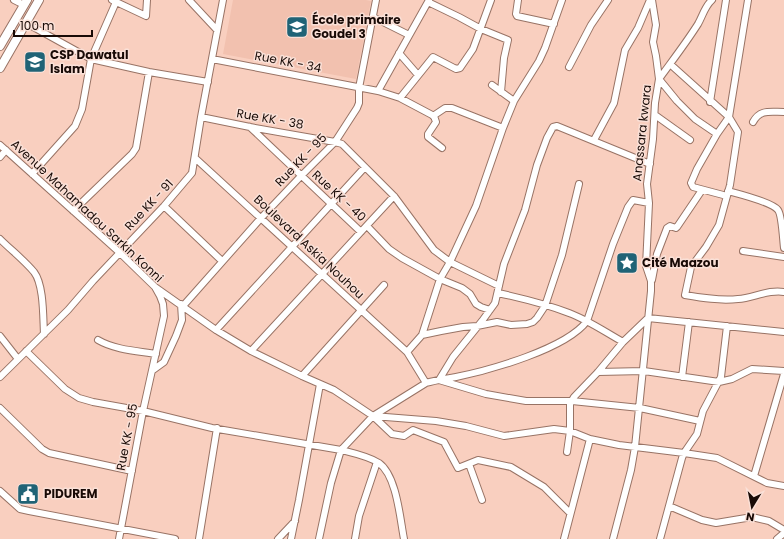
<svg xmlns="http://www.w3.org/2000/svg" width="784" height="539" viewBox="0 0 784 539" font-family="Poppins,sans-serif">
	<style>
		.built { fill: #f2c1af }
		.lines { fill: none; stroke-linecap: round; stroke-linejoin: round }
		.minor-casing { stroke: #987365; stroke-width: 8 }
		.major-casing { stroke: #987365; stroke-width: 10 }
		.minor { stroke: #fff; stroke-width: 6 }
		.major { stroke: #fff; stroke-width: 8 }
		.labels { text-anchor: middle; stroke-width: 3; stroke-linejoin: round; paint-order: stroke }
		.poi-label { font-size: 12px; font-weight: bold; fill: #180a06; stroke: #fae0d7; text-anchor: start }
		.street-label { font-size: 12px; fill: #180a06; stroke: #fae0d7 }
	</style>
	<rect width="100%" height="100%" fill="#f9cfbf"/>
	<!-- built -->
	<path class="built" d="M 233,0 L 366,0 L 371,1 L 356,79 L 223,54 Z"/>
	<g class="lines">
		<!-- minor casing -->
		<g class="minor-casing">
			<path id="minor" d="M 14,0 L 24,5
				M 112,0 L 146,16 L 147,0
				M 189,0 L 217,30
				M 518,0 L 516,14 L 517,16 L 554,24
				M 712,0 C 705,6 703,15 698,24 C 686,43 672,61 659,79 L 677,101 L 695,119 L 717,134
				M 428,2 L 459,17 L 481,29 L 508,40 L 504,58 L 501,92
				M 373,17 L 409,35
				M 26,23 L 91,59 L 149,72 L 208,82
				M 399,53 L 418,75
				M 212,59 L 378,91 L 400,98 L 434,116 L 436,122 L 428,134 L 428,137 L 442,148
				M 670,64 L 729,117 L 738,132 L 730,185 L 719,225 L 706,247 L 691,267 L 685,295 C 702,298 720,301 738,299 C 753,298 769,289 784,292
				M 569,67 L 591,25 L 608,0
				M 492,85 L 514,101
				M 378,91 L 429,0
				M 400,98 L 433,57 L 456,69 L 460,68 L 473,49 L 491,0
				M 710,102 L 726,0
				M 655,115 L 690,140
				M 433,116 L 445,108 L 452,108 L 503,128
				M 201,117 L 250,127 L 335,142 L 342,144 L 394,196 L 434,250 L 450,262 L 499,286
				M 753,122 C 760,109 770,112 784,112
				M 250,127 L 361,232
				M 594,140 L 614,103 L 625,50 L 638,28 L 650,0
				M 0,145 L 119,252 L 155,287 L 160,296 L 163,304 L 164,316 L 143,411 L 119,539
				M 0,157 L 6,150
				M 650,164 L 557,126 L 553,127 L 547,138 L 537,165 L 525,210 L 504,264 L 495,303 L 482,321 L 453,357 L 439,380 L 486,394 L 526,401 L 572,401 L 640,408 L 700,421
				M 32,174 L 75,126 L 82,109 L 91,59 L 116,2
				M 728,191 C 739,194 772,202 778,210 C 782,215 783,240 784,248
				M 727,196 L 693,187 L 691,183 L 697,169 L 717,134 L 729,117 L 748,0
				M 164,206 L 222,261
				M 73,211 L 132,154 L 136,148 L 149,72
				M 367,226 L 389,249 L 402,258 L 440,279 L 462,288 L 470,294 L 476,304 L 481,307 L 490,310
				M 0,239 C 11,250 24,260 34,272 C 44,285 43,317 44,334
				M 743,251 L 784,257
				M 652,280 L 657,254 L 667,228 L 670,226 L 676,228 L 677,227 L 702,190
				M 155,287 L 216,330 L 251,351 L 302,376 L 334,390 L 373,416 L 426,383 L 407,352 L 195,158
				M 498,293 C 521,298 546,304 569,313 C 588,320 605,332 623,342
				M 183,306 L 261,218 L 301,176 L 335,142 L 357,108 L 359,103 L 359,88 L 376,0
				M 648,318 L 784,332
				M 216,330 L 365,167
				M 422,335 L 441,331 L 463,327 L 477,326 L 497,322 L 511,325 L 527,324 L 533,322 L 537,318 L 545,306 L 562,255 L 579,184
				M 0,336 L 18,359
				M 98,340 C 115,350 138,351 156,354
				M 26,351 L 65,389 L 79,398 L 93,402 L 143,411 L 212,428 L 341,450 L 373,416
				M 251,351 L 394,196
				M 407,352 L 422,335 L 440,279 L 450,262 L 476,206 L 503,128 L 514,101 L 539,61 L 545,48 L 562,0
				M 153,370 L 164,362 L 176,336 L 182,320 L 181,304
				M 598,372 L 644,371 L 719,382 L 732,379 L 752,369 L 784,371
				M 302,376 L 384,285
				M 0,377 L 68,310 L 93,281 L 164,206 L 192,173 L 201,117 L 223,0
				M 682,377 L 689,322
				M 426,383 C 436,380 446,379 456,377 C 490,370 566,349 587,321 L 613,244 L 628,207 L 633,200 L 649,203
				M 0,408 L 42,449 L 49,453 L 132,471
				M 373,416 L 436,421 L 466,426 L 504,436 L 554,429 L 570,431 L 590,439 L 619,445 L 684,453 L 717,458 L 767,483 L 784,486
				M 373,416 L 392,434 L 404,436 L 413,430 L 444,442 L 458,468 L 478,460 L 511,467 L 544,487 L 570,513
				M 567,452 L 570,431 L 570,404 L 574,397 L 598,372 L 623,342 L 648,318
				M 469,464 L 482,500
				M 754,476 L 784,374
				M 0,491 L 20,509 L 29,511 L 175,539
				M 669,506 L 702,520 L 716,523 L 752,517 L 769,521 L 784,530
				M 199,539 L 217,428
				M 278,539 L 295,521
				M 291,539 L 299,500 L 320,384
				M 319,539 L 331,483 L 341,450 C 353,453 368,456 379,463 C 397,476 400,519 404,539
				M 355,539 L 359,516 L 377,462
				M 564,539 L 590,439
				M 613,539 L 631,470 L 635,447 L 651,291 L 651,281 L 646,266 L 649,203 L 647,184 L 653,139 L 655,103 L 659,79 L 656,56 L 653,42 L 656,25 L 652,0
				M 660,539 L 682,458 L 684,453 L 697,434 L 703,411 L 721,377 L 727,326
				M 777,539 L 784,533"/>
		</g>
		<!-- major casing -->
		<g class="major-casing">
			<path id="major" d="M 0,46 L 27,0
				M 0,68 L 39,0"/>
		</g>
		<!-- minor -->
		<use href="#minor" class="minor"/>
		<!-- major -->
		<use href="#major" class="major"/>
	</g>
	<!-- icons -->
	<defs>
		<g id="school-square" transform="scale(1.15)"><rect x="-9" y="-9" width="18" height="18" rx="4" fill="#206376" stroke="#fae0d7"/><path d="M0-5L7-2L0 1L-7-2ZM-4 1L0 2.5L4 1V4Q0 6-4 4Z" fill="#fff"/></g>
		<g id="sight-square" transform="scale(1.15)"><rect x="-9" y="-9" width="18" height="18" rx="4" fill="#206376" stroke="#fae0d7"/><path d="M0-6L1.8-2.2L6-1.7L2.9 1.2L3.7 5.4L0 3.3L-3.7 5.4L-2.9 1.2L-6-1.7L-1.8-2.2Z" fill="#fff"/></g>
		<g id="civic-square" transform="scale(1.15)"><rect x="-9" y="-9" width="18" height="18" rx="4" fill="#206376" stroke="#fae0d7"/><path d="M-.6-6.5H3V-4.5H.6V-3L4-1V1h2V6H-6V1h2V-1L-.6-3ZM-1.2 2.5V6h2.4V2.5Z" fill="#fff"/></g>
	</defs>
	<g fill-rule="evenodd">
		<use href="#school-square" x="297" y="27"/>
		<use href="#school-square" x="35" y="62"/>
		<use href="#sight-square" x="627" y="263"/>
		<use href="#civic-square" x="28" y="494"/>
	</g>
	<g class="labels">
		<!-- poi labels -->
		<g class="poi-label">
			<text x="312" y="24">École primaire<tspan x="312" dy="14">Goudel 3</tspan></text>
			<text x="50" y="59">CSP Dawatul<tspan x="50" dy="14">Islam</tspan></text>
			<text x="642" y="267">Cité Maazou</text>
			<text x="44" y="498">PIDUREM</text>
		</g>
		<!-- street labels -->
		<g class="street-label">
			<text transform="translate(288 62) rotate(11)" y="4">Rue KK - 34</text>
			<text transform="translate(270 119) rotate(10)" y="4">Rue KK - 38</text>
			<text transform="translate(642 133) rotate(-84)" y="4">Anassara kwara</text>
			<text transform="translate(301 160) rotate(-46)" y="4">Rue KK - 95</text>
			<text transform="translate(339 196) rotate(43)" y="4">Rue KK - 40</text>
			<text transform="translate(149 205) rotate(-47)" y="4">Rue KK - 91</text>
			<text transform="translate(87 211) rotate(43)" y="4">Avenue Mahamadou Sarkin Konni</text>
			<text transform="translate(309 247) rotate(43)" y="4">Boulevard Askia Nouhou</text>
			<text transform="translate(127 437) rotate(-79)" y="4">Rue KK - 95</text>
		</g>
	</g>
	<!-- north arrow -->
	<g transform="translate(752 507) rotate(190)" stroke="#fae0d7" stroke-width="3" paint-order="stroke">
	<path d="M0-3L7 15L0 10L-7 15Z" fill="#180a06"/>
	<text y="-6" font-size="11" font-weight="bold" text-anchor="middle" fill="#180a06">N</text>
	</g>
	<!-- scale -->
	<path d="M14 30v6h78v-6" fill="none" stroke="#180a06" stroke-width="2"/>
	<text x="20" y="30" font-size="12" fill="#180a06" stroke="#fae0d7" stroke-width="3" paint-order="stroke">100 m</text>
</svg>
